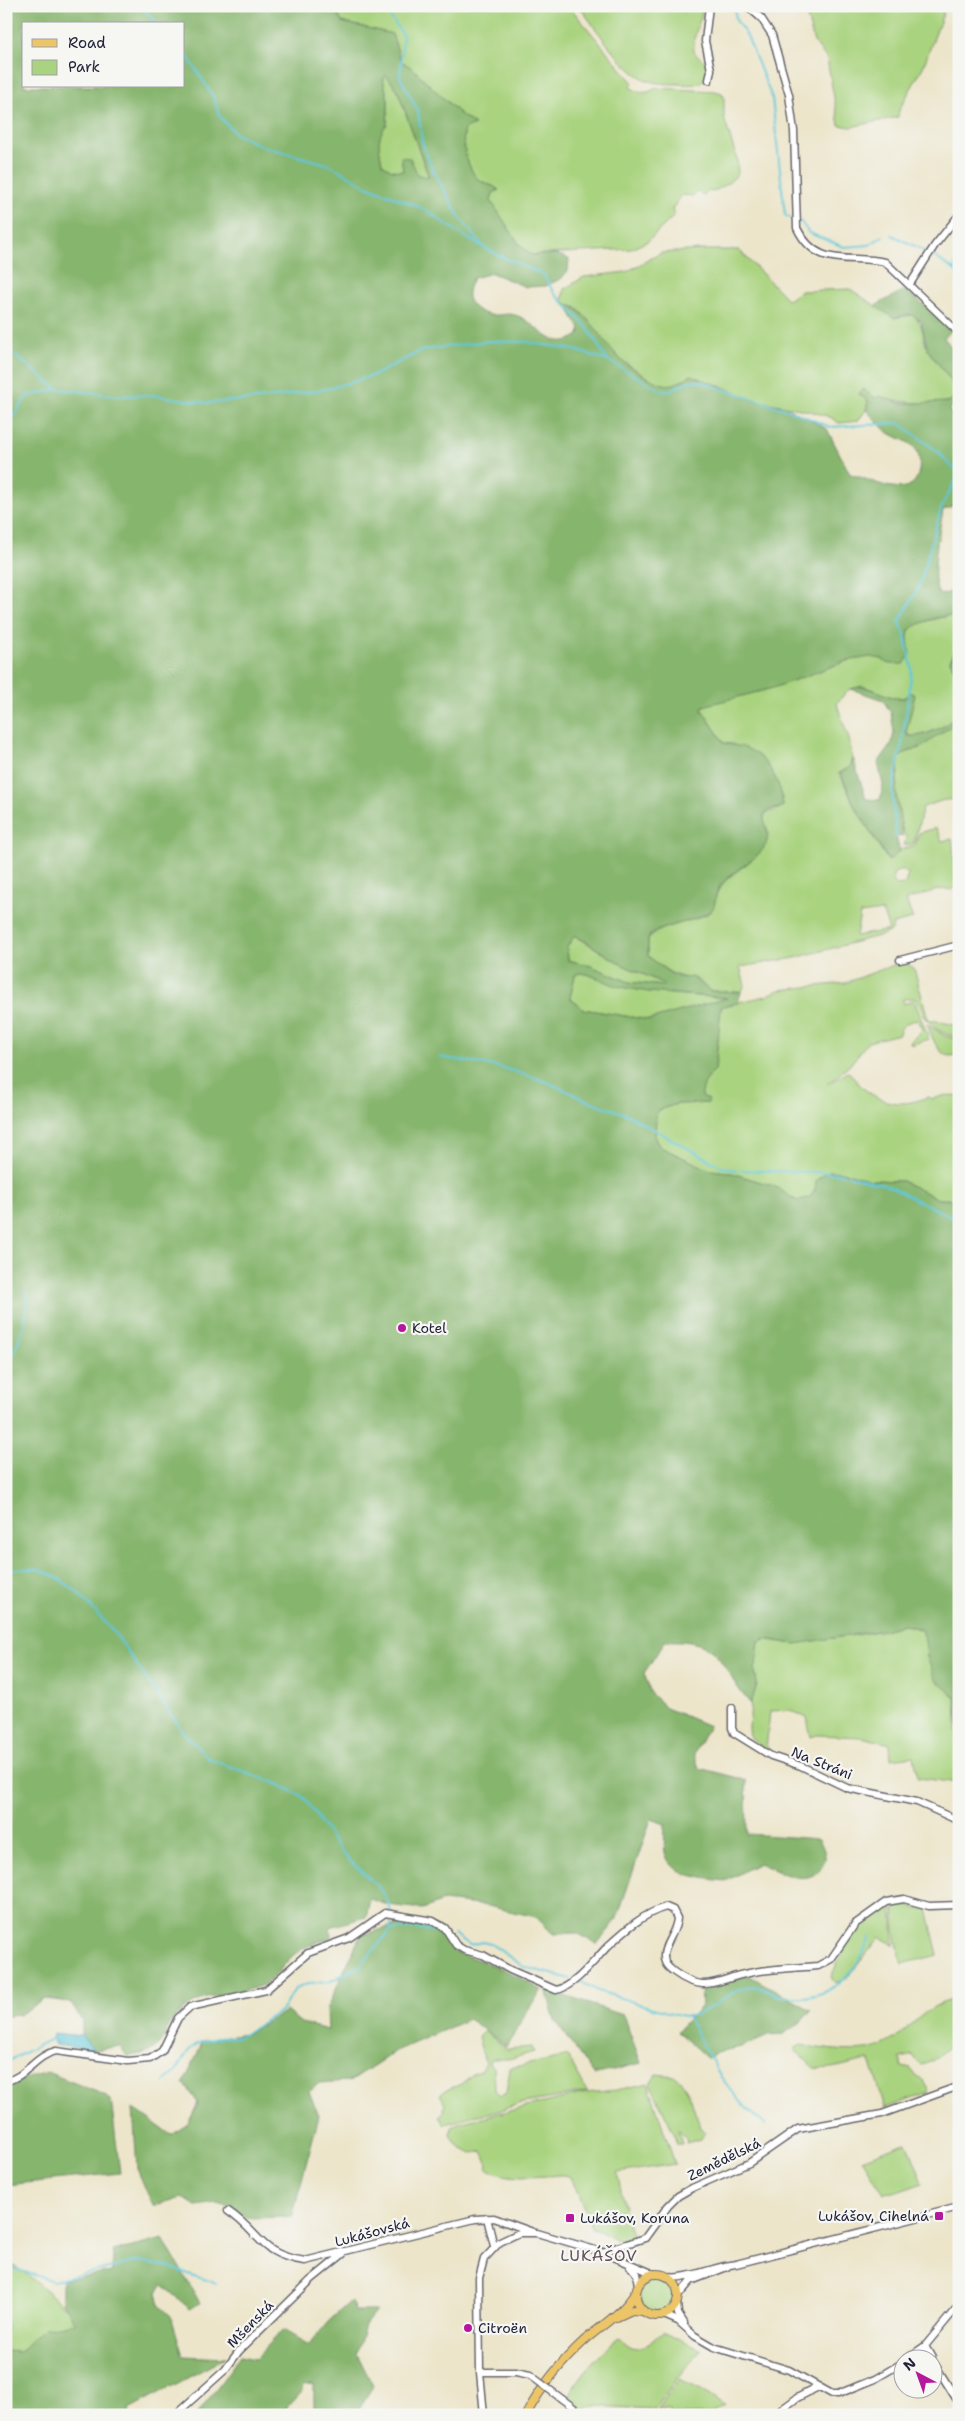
<svg xmlns="http://www.w3.org/2000/svg" width="965" height="2421" viewBox="0 0 965 2421" font-family="'Shantell Sans',sans-serif">
	<style>
		.green { fill: #a9d37e; stroke: #667a5c; fill-rule: evenodd }
		.forest { fill: #86b56d; stroke: #546c54; fill-rule: evenodd }
		.water { fill: #5fc7db; stroke: #40748b }
		.lines { fill: none; stroke-linecap: round; stroke-linejoin: round }
		.stream { stroke: #5fc7db; stroke-width: 2 }
		.minor-casing { stroke: #69666d; stroke-width: 9 }
		.major-casing { stroke: #69666d; stroke-width: 10 }
		.minor { stroke: #fff; stroke-width: 6 }
		.major { stroke: #edc569; stroke-width: 8 }
		.minor-bridge-casing { stroke: #69666d; stroke-width: 9; stroke-linecap: butt }
		.minor-bridge { stroke: #fff; stroke-width: 6 }
		.poi-dot { fill: #b5179e; stroke: #f6f6f2; stroke-width: 2 }
		.labels { text-anchor: middle; stroke-width: 4.5; stroke-linejoin: round; paint-order: stroke }
		.poi-label { font-size: 14px; fill: #22223b; stroke: #f6f6f2; text-anchor: start }
		.street-label { font-size: 14px; fill: #22223b; stroke: #f6f6f2 }
		.quarter-label { font-size: 16px; letter-spacing: 1px; fill: #62505b; stroke: #f6f6f2 }
	</style>
	<rect width="100%" height="100%" fill="#f6f6f2"/>
	<filter id="ink" filterUnits="userSpaceOnUse"><feTurbulence type="fractalNoise" baseFrequency=".02" numOctaves="2"/><feDisplacementMap in="SourceGraphic" scale="10" xChannelSelector="R" yChannelSelector="G"/><feConvolveMatrix kernelMatrix="1 2 1 2 8 2 1 2 1" color-interpolation-filters="sRGB"/></filter>
	<filter id="wash" filterUnits="userSpaceOnUse"><feTurbulence type="fractalNoise" baseFrequency=".0096" numOctaves="4" result="noise"/><feDisplacementMap in="SourceGraphic" scale="20" xChannelSelector="R" yChannelSelector="G"/><feGaussianBlur stdDeviation="1.12" result="paint"/><feColorMatrix in="noise" values="0 0 0 0 0 0 0 0 0 0 0 0 0 0 0 0 0 1.4 0 .05"/><feComposite in="paint" operator="in"/></filter>
	<g filter="url(#wash)">
		<rect width="100%" height="100%" fill="#ece5ca"/>
		<!-- green -->
		<path class="green" d="M 333,6 L 569,6 L 633,83 L 630,87 C 639,93 646,95 656,88 L 715,91 L 722,93 L 724,97 L 724,118 L 737,159 L 738,174 L 727,184 L 713,192 L 709,191 L 703,195 L 697,192 L 694,196 L 682,195 L 672,209 L 674,216 L 648,241 L 631,249 L 531,255 L 519,244 L 490,201 L 493,193 L 499,190 C 493,185 484,183 478,179 C 468,170 459,140 466,128 L 475,125 L 459,113 L 412,68 L 401,61 L 392,34 L 342,22 Z
			M 579,6 L 704,6 C 702,17 689,45 695,53 C 698,57 704,60 708,64 L 707,76 C 700,86 691,85 680,84 C 670,84 659,84 649,81 C 623,72 596,28 579,6 Z
			M 804,6 L 946,6 L 923,67 L 899,110 L 898,117 L 851,127 L 839,125 L 827,59 L 814,42 Z
			M 386,75 L 397,89 L 429,178 L 392,170 L 382,164 L 378,142 L 381,132 L 387,124 L 388,113 L 388,100 L 383,79 Z
			M 701,250 L 739,250 L 788,300 L 801,291 L 850,289 L 894,318 L 913,315 C 926,326 921,337 928,350 C 936,365 956,378 956,396 C 943,413 886,395 868,401 L 866,410 L 858,421 L 839,423 L 830,417 L 810,411 L 755,400 L 715,384 L 669,386 L 655,382 L 621,360 L 577,308 L 562,302 L 564,289 L 584,277 L 626,272 L 661,253 Z
			M 957,615 L 959,617 L 959,642 L 950,661 L 957,675 L 956,715 C 950,726 921,738 909,736 L 906,728 L 915,695 C 889,703 884,690 861,686 L 848,690 L 837,703 C 842,724 855,744 851,766 L 840,774 L 855,807 L 888,861 L 900,850 L 915,845 L 919,833 L 936,828 L 942,841 L 952,839 C 953,841 955,879 956,887 L 951,890 C 943,886 917,897 906,900 L 913,919 L 893,924 L 892,931 L 882,935 L 795,958 L 740,967 L 745,985 L 741,992 L 710,991 L 695,978 C 674,979 664,968 648,956 L 648,940 C 654,927 692,922 707,914 C 717,908 713,899 718,891 C 725,877 742,869 752,859 C 759,852 764,841 769,833 C 757,806 768,817 783,806 L 782,796 L 772,772 L 733,744 L 724,743 L 701,708 C 713,699 735,697 749,694 C 790,685 826,661 868,657 C 876,656 883,659 889,664 L 910,655 C 909,648 906,638 909,631 C 914,622 946,616 957,615 ZM 902,869 L 908,874 L 905,884 L 897,885 L 893,881 L 893,874 ZM 882,911 L 889,930 L 856,936 L 860,914 Z
			M 959,720 L 959,799 L 944,800 L 923,807 L 914,843 L 904,846 L 906,837 L 899,820 L 896,793 L 899,759 L 902,754 L 920,748 Z
			M 574,935 L 621,964 L 664,984 L 663,986 L 629,982 L 591,966 L 568,960 L 567,947 Z
			M 905,963 L 914,968 L 928,1019 L 959,1026 L 959,1037 C 936,1035 923,1018 916,998 L 903,999 L 904,1004 L 914,1000 L 929,1039 L 911,1045 L 910,1042 L 923,1029 L 918,1020 C 909,1021 901,1024 899,1034 L 868,1042 L 849,1066 L 827,1084 L 848,1072 C 854,1076 857,1082 862,1087 C 883,1105 903,1107 928,1097 L 933,1099 L 946,1095 L 959,1097 L 959,1227 L 950,1199 L 938,1199 L 902,1181 L 871,1180 L 843,1172 L 817,1180 L 815,1190 L 810,1197 L 797,1201 L 774,1186 L 728,1172 L 710,1170 L 660,1147 L 655,1139 L 656,1115 L 659,1110 L 677,1104 L 708,1103 C 708,1103 702,1098 702,1097 C 698,1090 710,1074 715,1070 L 721,1006 L 766,996 L 779,990 L 845,983 L 896,964 Z
			M 580,973 C 595,974 609,984 624,987 C 658,994 694,996 729,998 L 649,1020 L 583,1009 L 570,998 L 575,975 Z
			M 927,1024 L 945,1036 L 959,1040 L 959,1054 C 939,1063 933,1038 927,1024 Z
			M 903,1625 L 911,1626 L 921,1630 L 927,1646 L 927,1657 L 943,1686 L 956,1699 L 959,1783 L 918,1778 L 914,1756 L 891,1759 L 890,1744 L 862,1737 L 817,1735 L 811,1737 L 807,1718 L 790,1710 L 770,1711 L 766,1750 L 750,1738 L 749,1728 L 751,1704 L 757,1684 L 755,1672 L 759,1642 C 771,1637 779,1644 790,1643 C 828,1639 866,1635 903,1625 Z
			M 896,1902 L 918,1909 L 927,1909 L 938,1955 L 902,1964 C 897,1944 891,1922 896,1902 Z
			M 889,1905 L 892,1905 L 894,1945 L 880,1937 L 847,1978 L 835,1983 L 831,1977 L 846,1943 L 856,1930 Z
			M 959,1999 L 959,2041 C 948,2043 938,2063 920,2065 L 913,2055 L 900,2058 L 902,2067 L 911,2069 L 916,2076 L 923,2079 L 929,2093 L 885,2108 L 870,2060 C 851,2062 833,2071 814,2068 L 794,2049 L 801,2045 C 820,2049 863,2055 881,2046 C 913,2032 920,2004 959,1999 Z
			M 484,2031 L 507,2049 L 532,2047 L 534,2052 L 509,2059 L 490,2059 L 489,2064 L 494,2067 L 495,2090 L 501,2096 L 506,2092 L 510,2068 L 568,2056 L 587,2092 L 518,2104 L 496,2112 L 471,2116 L 444,2125 L 439,2116 L 443,2113 L 443,2109 L 445,2104 L 440,2094 C 446,2089 452,2088 459,2085 C 467,2081 471,2072 480,2072 L 485,2062 L 478,2037 Z
			M 656,2074 L 675,2076 C 695,2090 691,2117 705,2132 L 701,2139 L 686,2143 L 687,2139 L 678,2129 L 682,2144 L 676,2144 L 674,2133 L 650,2083 Z
			M 648,2083 L 675,2164 L 617,2173 L 625,2207 L 623,2211 L 634,2239 L 622,2241 L 615,2240 L 592,2227 L 571,2177 C 563,2173 555,2176 547,2176 C 529,2177 502,2179 487,2169 L 488,2165 L 482,2151 C 467,2157 457,2147 451,2134 L 452,2127 L 458,2123 L 586,2093 L 617,2090 Z
			M 907,2142 L 923,2183 L 894,2193 L 884,2194 L 862,2159 Z
			M 6,2256 L 10,2264 L 27,2274 L 82,2322 L 6,2363 Z
			M640 2295a17 17 0 1 1 34 0a17 17 0 1 1-34 0Z
			M 663,2332 L 702,2350 L 687,2365 L 654,2409 L 592,2406 L 584,2410 L 571,2400 C 566,2385 606,2347 619,2338 C 623,2340 627,2345 632,2347 C 644,2351 655,2339 663,2332 Z
			M 679,2379 L 703,2391 L 724,2406 L 710,2415 L 671,2415 L 670,2410 L 657,2409 Z"/>
		<!-- forest -->
		<path class="forest" d="M 6,6 L 333,6 L 342,22 L 392,34 L 401,61 L 412,68 L 459,113 L 475,125 L 466,128 C 459,140 468,170 478,179 C 485,184 493,185 499,190 L 493,193 L 491,201 L 519,244 L 531,255 L 556,254 L 569,259 L 568,270 L 562,278 L 546,286 L 526,287 L 492,273 L 473,278 C 471,283 468,288 468,293 C 466,304 481,314 491,315 C 500,316 508,312 518,316 C 539,324 551,354 579,335 L 580,329 L 565,303 C 589,312 602,341 619,358 C 626,365 637,371 645,376 C 665,387 672,388 691,375 L 755,400 L 788,408 L 827,429 L 850,474 C 870,479 914,504 919,470 C 920,463 920,454 915,448 C 909,441 899,439 891,434 C 882,429 874,418 866,410 L 868,401 L 859,394 L 862,389 L 876,398 L 880,396 L 900,403 L 915,403 L 948,402 L 956,396 L 951,381 L 928,350 L 921,321 L 910,314 L 894,318 L 875,306 L 904,290 L 917,299 L 951,330 L 944,338 L 959,356 L 959,402 L 953,405 L 949,412 L 959,417 L 959,503 L 943,510 C 940,529 928,581 940,595 L 951,592 L 959,582 L 959,617 C 946,612 920,622 909,630 L 908,637 L 910,655 L 904,664 L 889,664 L 882,659 L 870,657 L 847,661 L 773,688 L 703,706 L 702,710 L 724,743 C 732,746 742,745 750,750 C 769,760 782,785 783,806 C 777,810 770,808 765,813 C 759,820 775,834 763,849 C 752,864 725,874 717,891 C 715,898 716,904 712,910 C 695,923 665,924 650,935 L 648,940 L 648,956 C 662,966 673,981 692,977 L 710,991 L 741,992 L 738,1003 L 721,1007 L 715,1070 C 708,1076 701,1088 702,1097 L 709,1100 L 708,1103 L 677,1104 L 659,1110 L 656,1115 L 655,1139 L 660,1147 L 710,1170 L 728,1172 L 774,1186 L 797,1201 L 810,1197 L 815,1190 L 816,1180 L 829,1171 L 843,1172 L 871,1180 L 902,1181 L 938,1199 L 956,1200 L 954,1212 L 959,1227 L 959,1727 L 956,1698 L 935,1679 L 927,1657 L 925,1641 L 921,1630 L 911,1626 L 902,1625 L 884,1630 L 796,1644 L 766,1639 L 759,1642 L 755,1672 L 757,1684 L 751,1704 C 717,1667 726,1638 665,1641 L 644,1673 L 651,1694 L 666,1708 L 709,1726 L 694,1754 L 699,1768 L 746,1780 L 747,1834 L 819,1839 C 824,1850 829,1858 821,1868 C 806,1889 777,1870 759,1863 L 726,1881 C 708,1879 674,1877 666,1856 C 663,1848 665,1833 665,1824 L 651,1819 L 616,1921 L 597,1944 L 577,1933 L 553,1934 L 536,1917 L 488,1906 L 443,1901 L 423,1909 L 388,1905 L 370,1899 L 366,1917 L 330,1927 L 331,1937 C 321,1941 308,1945 299,1951 C 284,1960 278,1979 260,1986 C 235,1995 207,1992 184,2009 C 155,2031 175,2052 127,2056 L 120,2046 L 94,2050 L 82,2036 L 82,2021 L 70,2002 L 45,1999 L 19,2015 L 6,2016 ZM 24,24 L 184,24 L 184,86 L 24,86 ZM 386,75 L 397,89 L 429,177 L 418,175 L 410,158 L 401,157 L 403,171 L 392,170 L 382,164 C 379,147 376,137 387,124 L 388,100 L 383,79 ZM 575,935 L 621,964 L 664,984 L 663,986 L 629,982 L 591,966 L 568,960 L 567,947 ZM 580,973 L 587,974 L 616,986 L 648,992 L 727,998 L 649,1020 L 583,1009 L 570,998 L 575,975 Z
			M 959,642 L 959,720 C 948,728 937,736 926,744 C 917,751 906,749 899,759 L 896,793 L 903,836 L 896,837 L 900,851 L 889,861 L 855,807 L 841,773 L 838,774 L 851,766 L 853,758 L 866,799 L 880,800 L 883,785 L 878,763 L 892,743 L 894,732 L 891,713 L 883,700 L 851,689 C 873,682 882,700 905,698 L 910,692 L 915,695 L 906,733 L 909,736 C 921,738 950,726 956,715 L 957,675 L 950,661 Z
			M 409,1921 L 438,1927 L 456,1952 L 503,1969 L 542,1990 L 525,2014 L 507,2047 L 469,2019 L 396,2051 L 350,2081 L 319,2083 L 309,2092 L 319,2115 L 292,2217 L 246,2218 L 231,2207 L 217,2203 L 196,2206 L 182,2197 L 153,2206 L 137,2169 L 133,2108 L 171,2135 L 188,2124 L 198,2103 L 184,2083 L 203,2041 L 246,2034 L 286,2011 L 301,2023 L 328,2030 L 327,2008 L 360,1936 Z
			M 748,1975 L 811,2010 L 802,2021 L 784,2034 L 768,2035 L 741,2047 L 716,2052 L 708,2059 L 677,2031 L 702,2005 L 701,1991 Z
			M 546,1990 L 623,2015 L 641,2063 L 594,2075 L 555,2020 Z
			M 47,2072 L 102,2094 L 111,2100 L 120,2173 L 6,2185 L 6,2085 Z
			M 163,2239 L 200,2303 L 190,2309 L 162,2285 L 157,2292 L 160,2306 L 171,2316 L 183,2356 L 225,2358 L 129,2409 L 130,2415 L 6,2415 L 6,2351 L 19,2352 L 44,2328 L 76,2323 L 62,2302 L 62,2280 L 112,2272 L 113,2252 Z
			M 351,2301 L 355,2311 L 376,2311 L 365,2325 L 357,2354 L 373,2386 L 355,2415 L 314,2415 L 314,2384 L 304,2385 L 302,2392 L 280,2415 L 197,2415 L 240,2356 L 255,2359 L 283,2330 L 309,2345 L 329,2321 Z"/>
		<!-- water -->
		<path class="water" d="M 53,2033 L 82,2036 L 94,2050 L 55,2045 L 52,2038 Z"/>
		<g class="lines">
			<!-- stream -->
			<path class="stream" d="M 141,6 L 158,24
				M 383,6 L 403,35 L 400,77 L 418,111 L 422,142 L 432,168 L 458,215 L 482,245
				M 734,6 L 736,20 L 747,36 L 772,98 L 785,215 L 793,220 L 801,222 L 809,233 L 844,247 L 869,245 L 883,236
				M 184,51 L 213,96 L 220,117 L 236,134 L 262,146 L 330,165 L 367,186 L 424,209 L 470,240 L 500,256 L 544,275 L 554,293 L 587,327 L 607,360 L 662,391 C 678,392 679,379 699,381 L 791,411 L 830,427 L 899,423 L 937,451 L 959,474
				M 892,235 L 929,253 L 957,272
				M 959,252 L 955,266 L 959,283
				M 6,348 L 57,389
				M 6,433 L 12,419 L 27,396 L 57,389 L 120,396 L 152,395 L 208,403 L 267,398 L 320,390 L 349,383 L 374,375 L 423,350 L 488,341 L 527,342 L 575,350 L 606,360
				M 896,837 L 892,793 L 902,743 L 912,669 L 905,634 L 899,622 L 919,587 L 942,506 L 959,474
				M 440,1057 L 500,1067 L 545,1081 L 586,1100 L 626,1114 L 722,1167 L 736,1170 L 838,1173 L 886,1185 L 959,1221
				M 6,1368 C 19,1344 28,1320 27,1292
				M 6,1569 L 38,1569 L 57,1577 L 78,1593 L 115,1633 L 183,1732 L 209,1759 L 273,1782 L 300,1795 L 306,1800 C 317,1817 328,1835 341,1851 C 363,1879 398,1887 390,1931
				M 454,1934 L 470,1945 L 482,1942 L 491,1944 L 524,1967 L 571,1979
				M 577,1981 C 586,1983 593,1989 601,1992 C 625,1999 662,2012 685,2016 C 703,2018 730,1990 746,1987 C 760,1984 769,1994 782,1996 C 827,2004 856,1976 870,1937
				M 687,2016 L 721,2077 L 740,2102 L 765,2125
				M 6,2062 L 53,2038
				M 164,2082 L 175,2073 L 189,2050 L 197,2044 L 216,2038 L 240,2037 L 282,2010 L 295,1989 L 310,1983 L 329,1982 L 360,1966 L 390,1931 L 414,1928 L 446,1933
				M 6,2266 L 53,2281 L 139,2261 L 166,2266 L 217,2284"/>
		</g>
	</g>
	<g filter="url(#ink)">
		<g class="lines">
			<!-- minor casing -->
			<g class="minor-casing">
				<path id="minor" d="M 747,6 L 761,18 L 772,35 L 789,95 L 794,131 L 797,228 C 817,270 851,254 885,262 L 959,333
					M 709,80 L 711,70 L 705,41 L 709,6
					M 910,284 L 935,245 L 959,215
					M 900,960 L 959,945
					M 732,1708 L 732,1728 L 734,1733 L 771,1756 L 801,1766 L 847,1788 L 917,1802 L 959,1821
					M 6,2081 C 26,2077 36,2055 56,2051 L 128,2061 L 150,2059 L 162,2051 L 178,2018 L 190,2007 L 266,1990 L 308,1953 L 349,1938 L 385,1913 L 433,1921 L 445,1928 L 456,1945 L 464,1950 L 483,1955 L 510,1970 L 556,1990 C 574,1988 596,1958 608,1946 C 624,1931 644,1913 666,1907 L 673,1910 L 677,1918 C 677,1932 663,1944 664,1957 C 664,1964 669,1968 674,1972 C 705,1995 717,1979 749,1973 C 771,1968 795,1968 818,1966 L 831,1959 L 855,1924 L 886,1902 L 904,1899 L 929,1906 L 959,1905
					M 228,2211 C 262,2234 258,2254 305,2261 L 475,2219 L 494,2218 L 533,2232
					M 487,2218 L 494,2246
					M 602,2252 L 645,2238 L 668,2206 L 678,2196 L 692,2188 L 749,2163 L 798,2129 L 882,2114 L 959,2086
					M 630,2266 L 636,2273 L 638,2285
					M 669,2277 C 686,2280 716,2266 736,2264 L 959,2207
					M 678,2296 L 691,2281 L 727,2267
					M 677,2303 L 678,2314 L 684,2323
					M 664,2315 L 678,2321 L 695,2336 L 714,2347 L 789,2370 L 832,2394 L 838,2394 L 875,2379 L 902,2363
					M 925,2346 L 932,2358
					M 908,2358 L 925,2346 L 959,2305
					M 932,2360 L 959,2403
					M 480,2372 L 516,2372 L 530,2375
					M 562,2399 L 574,2408 L 578,2415
					M 175,2415 L 225,2370 L 239,2351 L 311,2280 L 343,2254
					M 484,2415 L 480,2372 L 479,2278 L 484,2259 L 500,2242 L 519,2233 L 537,2233 L 602,2252 L 654,2274
					M 774,2415 L 797,2398 L 818,2387"/>
			</g>
			<!-- major casing -->
			<g class="major-casing">
				<path id="major" d="M636 2295a21 21 0 1 1 42 0a21 21 0 1 1-42 0Z
					M 617,2317 L 632,2310 L 642,2311
					M 526,2415 C 541,2387 562,2361 585,2340 C 602,2325 624,2312 635,2293"/>
			</g>
			<!-- minor -->
			<use href="#minor" class="minor"/>
			<!-- major -->
			<use href="#major" class="major"/>
			<!-- minor-bridge casing -->
			<g class="minor-bridge-casing">
				<path id="minor-bridge" d="M 530,2375 L 562,2399"/>
			</g>
			<!-- minor-bridge -->
			<use href="#minor-bridge" class="minor-bridge"/>
		</g>
	</g>
	<!-- markers -->
	<g class="poi-dot">
		<circle cx="402" cy="1328" r="5"/>
		<rect x="934" y="2211" width="10" height="10" rx="2.5"/>
		<rect x="565" y="2213" width="10" height="10" rx="2.5"/>
		<circle cx="468" cy="2328" r="5"/>
	</g>
	<g class="labels">
		<!-- poi labels -->
		<g class="poi-label">
			<text x="412" y="1333">Kotel</text>
			<text x="929" y="2221" text-anchor="end">Lukášov, Cihelná</text>
			<text x="580" y="2223">Lukášov, Koruna</text>
			<text x="478" y="2333">Citroën</text>
		</g>
		<!-- street labels -->
		<g class="street-label">
			<text transform="translate(822 1763) rotate(22)" y="5">Na Stráni</text>
			<text transform="translate(724 2159) rotate(-26)" y="5">Zemědělská</text>
			<text transform="translate(372 2232) rotate(-15)" y="5">Lukášovská</text>
			<text transform="translate(250 2324) rotate(-46)" y="5">Mšenská</text>
		</g>
		<!-- quarter labels -->
		<g class="quarter-label">
			<text x="599" y="2261">LUKÁŠOV</text>
		</g>
	</g>
	<!-- margin -->
	<rect width="965" height="2421" fill="none" stroke="#f6f6f2" stroke-width="25"/>
	<!-- legend -->
	<rect x="22" y="22" width="162" height="65" fill="#f6f6f2" stroke="#a1a1a9"/>
	<rect x="32" y="39" width="25" height="8" fill="#edc569" stroke="#a1a1a9"/>
	<text x="68" y="48" font-size="15" fill="#22223b">Road</text>
	<rect x="32" y="60" width="25" height="15" fill="#a9d37e" stroke="#a1a1a9"/>
	<text x="68" y="72" font-size="15" fill="#22223b">Park</text>
	<!-- north arrow -->
	<g transform="translate(918 2374) rotate(319)"><circle r="24" fill="#f6f6f2" stroke="#a1a1a9"/>
	<path d="M0-4L9 19L0 12L-9 19Z" fill="#b5179e"/>
	<text y="-8" font-size="14" font-weight="bold" text-anchor="middle" fill="#22223b">N</text>
	</g>
</svg>
